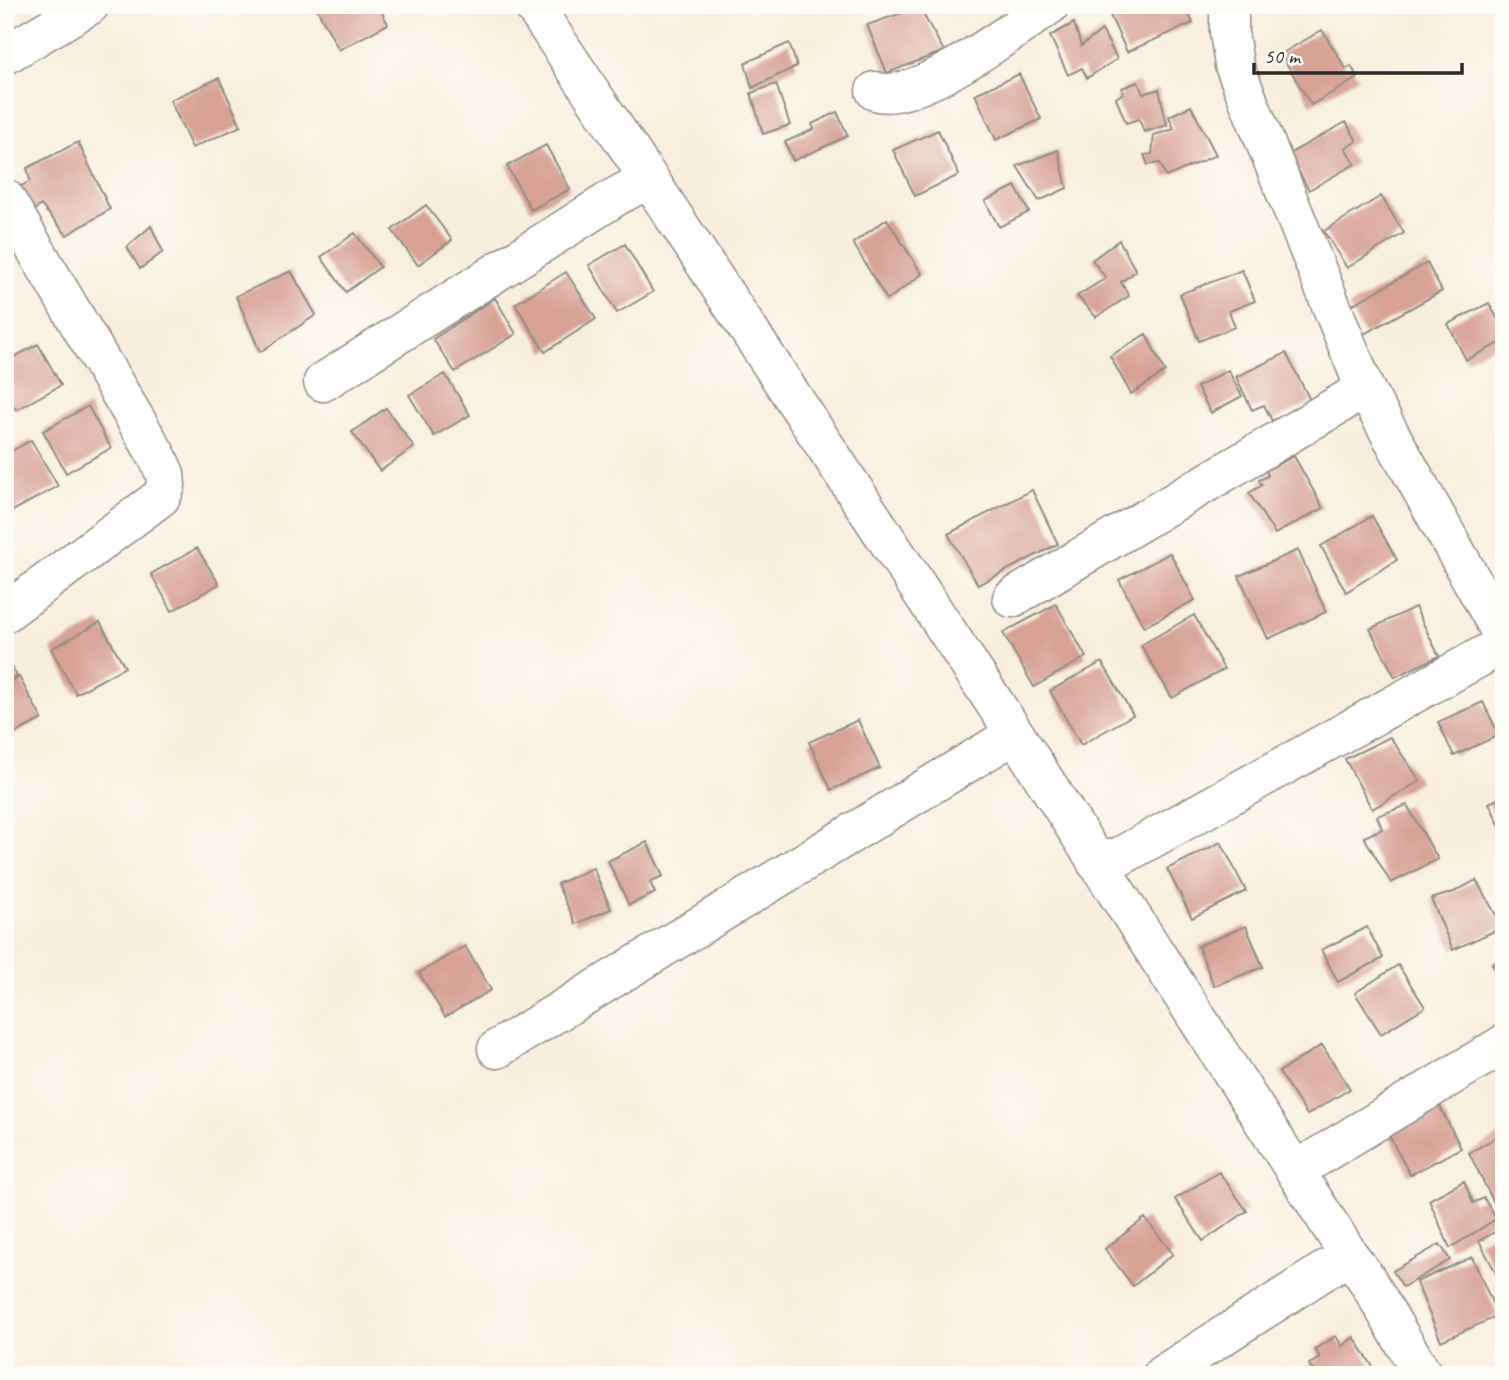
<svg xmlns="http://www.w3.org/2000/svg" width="1509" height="1380" viewBox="0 0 1509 1380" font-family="Caveat,sans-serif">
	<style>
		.building { fill: #d7a194 }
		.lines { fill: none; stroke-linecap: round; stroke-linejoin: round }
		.minor-casing { stroke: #928c84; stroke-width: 41 }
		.minor { stroke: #fff; stroke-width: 38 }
	</style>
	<rect width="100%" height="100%" fill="#fdfcf7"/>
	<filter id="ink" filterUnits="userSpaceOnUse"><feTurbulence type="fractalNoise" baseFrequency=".0143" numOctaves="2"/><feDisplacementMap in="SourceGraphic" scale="14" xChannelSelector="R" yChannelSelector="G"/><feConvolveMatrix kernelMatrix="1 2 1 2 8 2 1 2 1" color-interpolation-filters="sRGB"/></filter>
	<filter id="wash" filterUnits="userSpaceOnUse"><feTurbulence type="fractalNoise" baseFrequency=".00686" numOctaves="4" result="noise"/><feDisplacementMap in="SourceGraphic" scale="28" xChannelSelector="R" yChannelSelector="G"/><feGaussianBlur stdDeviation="1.57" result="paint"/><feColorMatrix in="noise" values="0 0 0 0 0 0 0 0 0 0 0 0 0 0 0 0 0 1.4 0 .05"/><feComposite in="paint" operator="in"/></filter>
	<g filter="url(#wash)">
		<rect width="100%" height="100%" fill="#f8eedd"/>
		<g id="blocks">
			<!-- building -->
			<path class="building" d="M 325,5 L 378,5 L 388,24 L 339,50 L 317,9 Z
				M 1115,5 L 1185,5 L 1193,23 L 1127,52 L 1107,9 Z
				M 919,7 L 944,51 L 887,73 L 867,25 Z
				M 1074,23 L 1081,46 L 1102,30 L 1117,59 L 1087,78 L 1082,68 L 1068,75 L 1050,36 Z
				M 1322,30 L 1346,69 L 1351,66 L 1358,78 L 1311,105 L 1281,54 Z
				M 789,43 L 797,66 L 752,88 L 745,63 Z
				M 1019,74 L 1041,119 L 996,140 L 975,94 Z
				M 219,78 L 241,126 L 192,148 L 170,100 Z
				M 1138,82 L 1143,94 L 1159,89 L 1167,125 L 1144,132 L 1139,119 L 1126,123 L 1116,98 L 1123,93 L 1122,88 Z
				M 776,84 L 790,125 L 763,134 L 751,93 Z
				M 1191,106 L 1216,155 L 1166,177 L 1160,163 L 1148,165 L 1144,155 L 1152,154 L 1154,135 L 1174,129 L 1169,116 Z
				M 837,112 L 848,136 L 793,161 L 785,142 L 814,129 L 812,124 Z
				M 1346,122 L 1357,141 L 1345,148 L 1355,164 L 1309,190 L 1289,154 Z
				M 938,130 L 959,175 L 915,196 L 893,150 Z
				M 78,142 L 110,209 L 67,235 L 41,205 L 30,213 L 18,188 L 30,181 L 27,168 Z
				M 546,145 L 570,189 L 531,210 L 507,166 Z
				M 1058,150 L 1067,188 L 1039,201 L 1017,166 Z
				M 1015,186 L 1029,212 L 999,227 L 985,201 Z
				M 1381,196 L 1404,233 L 1347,268 L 1324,231 Z
				M 426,205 L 452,240 L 418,265 L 392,230 Z
				M 887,219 L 922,274 L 887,300 L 853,243 Z
				M 151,226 L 163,252 L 140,269 L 127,247 Z
				M 355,233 L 380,267 L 346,292 L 321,257 Z
				M 1119,240 L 1136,271 L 1121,282 L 1129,296 L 1096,317 L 1077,296 L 1106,278 L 1092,260 Z
				M 625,244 L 653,292 L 617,313 L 589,265 Z
				M 1427,263 L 1442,291 L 1364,334 L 1348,307 Z
				M 1242,270 L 1255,301 L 1229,311 L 1235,327 L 1199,341 L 1180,294 Z
				M 291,271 L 316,315 L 260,352 L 236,296 Z
				M 566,272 L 596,319 L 545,352 L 515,304 Z
				M 495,298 L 516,334 L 455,372 L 433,339 Z
				M 1489,303 L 1504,331 L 1504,341 L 1466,360 L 1448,324 Z
				M 1146,334 L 1165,372 L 1131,394 L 1110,356 Z
				M 38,344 L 61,385 L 16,410 L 5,391 L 5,362 Z
				M 1286,353 L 1311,402 L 1272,421 L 1264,405 L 1252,410 L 1236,377 Z
				M 1228,370 L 1242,396 L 1211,413 L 1197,387 Z
				M 445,374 L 470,415 L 434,436 L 409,395 Z
				M 88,406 L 111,448 L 66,473 L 43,431 Z
				M 386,408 L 414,447 L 380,471 L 352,432 Z
				M 31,440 L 58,486 L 11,512 L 5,502 L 5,455 Z
				M 1294,456 L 1323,508 L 1275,534 L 1249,493 L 1262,485 L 1259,480 L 1268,476 L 1266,470 Z
				M 1032,490 L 1058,544 L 978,585 L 948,534 Z
				M 1372,516 L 1397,560 L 1346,592 L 1321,546 Z
				M 197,548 L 219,584 L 172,611 L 151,574 Z
				M 1298,550 L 1326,612 L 1268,639 L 1239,576 Z
				M 1170,553 L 1195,600 L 1144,627 L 1119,580 Z
				M 1056,604 L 1086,657 L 1034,687 L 1003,633 Z
				M 1415,607 L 1439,656 L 1395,677 L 1370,629 Z
				M 1194,615 L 1224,669 L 1172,698 L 1141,645 Z
				M 100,622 L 125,667 L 76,694 L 51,649 Z
				M 5,654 L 17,676 L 5,682 Z
				M 1102,662 L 1133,715 L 1081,745 L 1050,691 Z
				M 19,677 L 42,719 L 5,739 L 5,685 Z
				M 1483,702 L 1499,735 L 1454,756 L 1438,722 Z
				M 858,720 L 880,768 L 831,790 L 809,742 Z
				M 1390,737 L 1420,781 L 1372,809 L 1345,759 Z
				M 1504,796 L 1504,835 L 1489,803 Z
				M 1407,805 L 1438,859 L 1391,883 L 1364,837 L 1382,829 L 1377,816 Z
				M 647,842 L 663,876 L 650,882 L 655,893 L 629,905 L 608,861 Z
				M 1221,842 L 1246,891 L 1192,918 L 1167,869 Z
				M 593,868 L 611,909 L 576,924 L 557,884 Z
				M 1476,880 L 1503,927 L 1453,950 L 1431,899 L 1454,892 Z
				M 1246,926 L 1263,967 L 1214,986 L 1198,946 Z
				M 1367,927 L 1383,958 L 1338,982 L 1321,950 Z
				M 465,946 L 491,990 L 445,1017 L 419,973 Z
				M 1504,957 L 1504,981 L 1492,964 Z
				M 1398,965 L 1425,1007 L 1381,1034 L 1355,993 Z
				M 1322,1045 L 1350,1089 L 1307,1115 L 1279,1072 Z
				M 1436,1099 L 1461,1148 L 1410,1175 L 1384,1126 Z
				M 1504,1133 L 1504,1208 L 1498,1211 L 1469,1153 Z
				M 1219,1172 L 1247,1211 L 1203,1241 L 1175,1199 Z
				M 1464,1181 L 1473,1203 L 1484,1198 L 1496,1219 L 1450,1248 L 1429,1200 Z
				M 1145,1218 L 1173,1254 L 1133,1286 L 1105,1249 Z
				M 1504,1227 L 1504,1288 L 1479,1241 Z
				M 1440,1244 L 1450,1260 L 1403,1287 L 1393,1271 Z
				M 1472,1257 L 1498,1316 L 1441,1341 L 1416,1282 Z
				M 1336,1336 L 1342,1346 L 1354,1337 L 1378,1375 L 1316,1375 L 1309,1364 L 1320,1358 L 1315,1349 Z"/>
		</g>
	</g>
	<g filter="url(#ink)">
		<use href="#blocks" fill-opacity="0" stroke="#928c84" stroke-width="2"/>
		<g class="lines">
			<!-- minor casing -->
			<g class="minor-casing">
				<path id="minor" d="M 1229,5 L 1229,32 L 1234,65 L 1365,389 L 1504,638
					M 5,55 L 90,5
					M 875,91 C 915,106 1014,29 1050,5
					M 649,179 L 1015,734 L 1349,1255
					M 5,198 L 157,456 L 165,474 L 166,486 L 161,497 L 5,613
					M 323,382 L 617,196 L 649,179 L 533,5
					M 1012,598 L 1365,389
					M 1096,862 L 1119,857 L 1504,644
					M 497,1049 L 1015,734
					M 1296,1170 L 1504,1044
					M 1162,1375 L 1349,1255 L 1366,1278 L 1423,1375"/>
			</g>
			<!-- minor -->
			<use href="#minor" class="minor"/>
		</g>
	</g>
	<!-- margin -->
	<rect width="1509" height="1380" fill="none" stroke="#fdfcf7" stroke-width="28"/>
	<!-- scale -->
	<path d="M1254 63v10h208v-10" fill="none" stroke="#2b2b2b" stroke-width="3.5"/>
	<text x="1264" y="63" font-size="21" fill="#2b2b2b" stroke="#fdfcf7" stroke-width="5" paint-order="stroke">50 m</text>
</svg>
